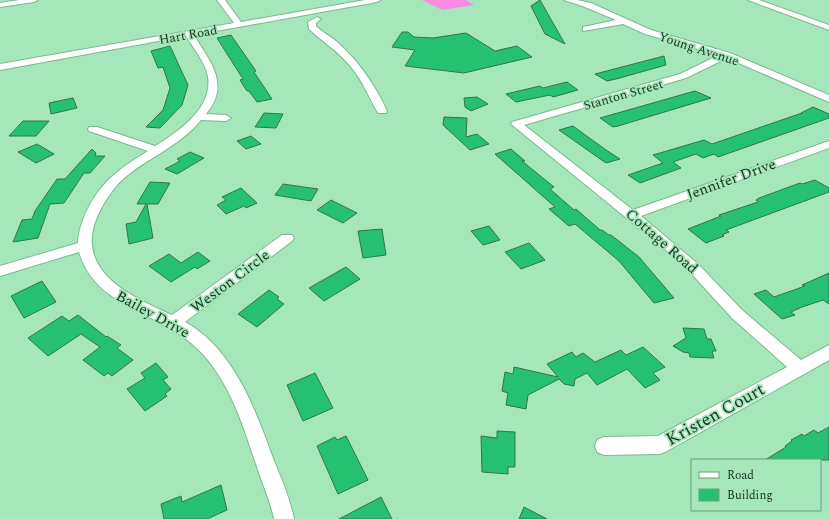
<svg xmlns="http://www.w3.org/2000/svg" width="829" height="519" viewBox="0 0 829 519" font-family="Spectral,serif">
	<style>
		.water { fill: #f88be3 }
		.building { fill: #26c072; stroke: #34744e }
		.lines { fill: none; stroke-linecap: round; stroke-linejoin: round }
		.minor-casing { stroke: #79b98f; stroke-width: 2 }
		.minor { fill: #fff; fill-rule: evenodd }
		.labels { text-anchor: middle; stroke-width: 3.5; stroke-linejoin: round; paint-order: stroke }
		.far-street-label { font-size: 13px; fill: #183322; stroke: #a5e7bb }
		.street-label { font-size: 15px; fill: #183322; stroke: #a5e7bb }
		.near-street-label { font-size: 18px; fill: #183322; stroke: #a5e7bb }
	</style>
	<rect width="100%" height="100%" fill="#a5e7bb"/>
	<!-- water -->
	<path class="water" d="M 422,0 L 466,0 L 474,5 L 442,10 Z"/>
	<!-- building -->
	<path class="building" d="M 540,0 L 565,44 L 545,34 L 531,6 Z
		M 402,32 L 408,32 L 414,37 L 433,38 L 466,33 L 495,51 L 517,46 L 532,57 L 464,73 L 405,66 L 415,50 L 392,47 Z
		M 231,35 L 256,71 L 254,72 L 272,99 L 257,102 L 249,91 L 247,91 L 240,80 L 243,79 L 217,38 Z
		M 170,46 L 188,85 L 182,105 L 160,128 L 146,127 L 163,110 L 170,88 L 163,67 L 158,68 L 151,51 Z
		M 664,56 L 666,65 L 616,79 L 607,81 L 595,74 Z
		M 567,82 L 578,90 L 553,97 L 550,95 L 516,102 L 506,94 L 540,86 L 543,88 Z
		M 695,91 L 711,98 L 618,126 L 613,127 L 600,118 Z
		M 477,97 L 488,104 L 471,111 L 465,107 L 464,98 Z
		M 73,98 L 77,108 L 51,114 L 49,103 Z
		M 813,107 L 829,114 L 829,118 L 718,157 L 714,154 L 703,158 L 696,154 L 673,162 L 681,168 L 640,183 L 628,175 L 663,163 L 653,155 L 704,140 L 712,144 L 802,113 L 801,113 Z
		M 264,113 L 283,114 L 276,128 L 255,127 Z
		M 444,117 L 467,118 L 466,137 L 477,134 L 489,144 L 470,150 L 443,125 Z
		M 23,121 L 49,121 L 36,136 L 9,136 Z
		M 573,126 L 606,150 L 620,159 L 606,163 L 559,130 Z
		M 251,136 L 261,144 L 246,149 L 237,141 Z
		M 37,144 L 54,154 L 36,163 L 18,152 Z
		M 92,149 L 96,153 L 95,156 L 105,156 L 90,173 L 84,173 L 64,203 L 50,204 L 38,238 L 13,242 L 22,220 L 32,219 L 35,211 L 57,179 L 65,179 Z
		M 511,149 L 525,161 L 522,161 L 554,187 L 550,189 L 574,210 L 576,209 L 600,230 L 602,230 L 609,235 L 611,235 L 639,257 L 674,298 L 654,303 L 619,261 L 575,224 L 569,226 L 549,209 L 555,207 L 495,154 Z
		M 190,152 L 204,158 L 177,174 L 165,169 L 180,161 L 177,159 Z
		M 815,180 L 829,188 L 829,192 L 726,230 L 729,232 L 722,235 L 724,236 L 706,243 L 688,229 L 721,216 L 719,215 L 758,202 L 756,200 L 759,198 L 800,183 L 802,184 Z
		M 150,182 L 170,183 L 158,204 L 147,204 L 153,238 L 129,244 L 126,224 L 136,222 L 146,204 L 137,204 Z
		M 283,184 L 318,189 L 311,201 L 275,195 Z
		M 241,188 L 257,203 L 246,208 L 244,206 L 226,214 L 217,205 L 226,200 L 222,197 Z
		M 331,200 L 357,213 L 343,223 L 317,210 Z
		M 489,226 L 500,240 L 483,245 L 471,231 Z
		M 382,229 L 386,255 L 363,258 L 358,231 Z
		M 529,243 L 545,260 L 521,269 L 505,252 Z
		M 198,252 L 210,261 L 197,269 L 195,267 L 171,282 L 149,266 L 169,254 L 181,263 Z
		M 346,267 L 360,279 L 324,301 L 309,288 Z
		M 829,273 L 829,304 L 823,300 L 802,307 L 791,312 L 795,315 L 782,319 L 754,294 L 766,290 L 774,297 L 805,286 L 802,285 Z
		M 42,281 L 56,302 L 24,318 L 11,296 Z
		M 269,290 L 279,297 L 277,299 L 284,304 L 257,327 L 238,314 Z
		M 78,315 L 106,337 L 107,336 L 121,345 L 117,348 L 133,360 L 112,376 L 108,373 L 104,376 L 83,360 L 100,347 L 81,334 L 48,356 L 28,338 L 62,316 L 69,321 Z
		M 683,328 L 704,329 L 707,339 L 711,339 L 716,351 L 712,351 L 714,358 L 690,357 L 689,353 L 683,352 L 673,346 L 686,338 Z
		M 643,347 L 665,367 L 653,373 L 660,380 L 645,388 L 627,369 L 597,385 L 587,373 L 575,379 L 574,386 L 564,384 L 559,379 L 528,395 L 526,409 L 506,405 L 508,393 L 502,391 L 505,372 L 513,374 L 514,367 L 558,377 L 547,364 L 572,352 L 576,357 L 583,353 L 595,362 L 621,350 L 626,355 Z
		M 156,363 L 168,377 L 163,380 L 171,389 L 165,394 L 167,396 L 145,411 L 127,389 L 145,378 L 141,373 Z
		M 315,373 L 333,408 L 303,421 L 287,385 Z
		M 829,427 L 829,460 L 765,460 L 786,447 L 785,446 L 792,441 L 791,440 L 802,434 L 804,436 L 814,430 L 818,433 Z
		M 497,431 L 515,432 L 515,467 L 508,467 L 508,474 L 482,472 L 481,436 L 497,438 Z
		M 346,436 L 368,480 L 338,494 L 317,446 L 335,437 L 337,440 Z
		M 221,485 L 227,510 L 207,519 L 164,519 L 161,504 L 181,496 L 182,502 Z
		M 381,497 L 392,519 L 339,519 Z
		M 524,507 L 547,519 L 519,519 Z"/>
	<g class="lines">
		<!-- minor casing -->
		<g class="minor-casing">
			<path id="minor" d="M 19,0 L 38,0 L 34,2 L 0,7 L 0,3 Z
				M 217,0 L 225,0 L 241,22 L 365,0 L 381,0 L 377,2 L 194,35 C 210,62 231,84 206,114 L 226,115 L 231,118 L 226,121 L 201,120 C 180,146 147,158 123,179 C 112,189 103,204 97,217 C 74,272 132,297 172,315 L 282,235 L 292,235 L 294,238 L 292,241 L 185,322 C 234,349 256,411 274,461 C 282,480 290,499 294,519 L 274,519 C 271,503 264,488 259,473 C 244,429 229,374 191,343 C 154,311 95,306 79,252 L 0,276 L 0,266 L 78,243 C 79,219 96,189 115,174 C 125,165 137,158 148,151 L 89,131 L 88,129 L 89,127 L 97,127 L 155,146 C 178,132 213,108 208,77 C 206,63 193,48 186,36 L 0,70 L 0,64 L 234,23 Z
				M 564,0 L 577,0 L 591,3 L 651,30 L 730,53 L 829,95 L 829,102 L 727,58 L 686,78 L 524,125 L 633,210 L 829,141 L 829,148 L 641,216 L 698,264 L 742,310 L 801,360 L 829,345 L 829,360 L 667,451 L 660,454 L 604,455 L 597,452 L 595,446 L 597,440 L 604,437 L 658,436 L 787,367 L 732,318 L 688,270 L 667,251 L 511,124 L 512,122 L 680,74 L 719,55 L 645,34 L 623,24 L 583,31 L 583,27 L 616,20 L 585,7 Z
				M 748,0 L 759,0 L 829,25 L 829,30 Z
				M 317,17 L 321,19 L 316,23 L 316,26 C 322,32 330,36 336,41 C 358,60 375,85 387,111 L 386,113 L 378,113 C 369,98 363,81 351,67 C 338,51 323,42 309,29 L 308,22 Z"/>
		</g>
		<!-- minor -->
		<use href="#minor" class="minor"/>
	</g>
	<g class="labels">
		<!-- far-street labels -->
		<g class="far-street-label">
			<text transform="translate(188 34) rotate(-10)" y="5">Hart Road</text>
			<text transform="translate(699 48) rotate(18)" y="5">Young Avenue</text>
			<text transform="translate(623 94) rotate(-16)" y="5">Stanton Street</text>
		</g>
		<!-- street labels -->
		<g class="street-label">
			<text transform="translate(731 179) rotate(-20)" y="5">Jennifer Drive</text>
			<text transform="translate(662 241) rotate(41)" y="5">Cottage Road</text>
			<text transform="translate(230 281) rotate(-37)" y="5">Weston Circle</text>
			<text transform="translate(153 314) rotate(29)" y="5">Bailey Drive</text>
		</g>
		<!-- near-street labels -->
		<g class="near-street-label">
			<text transform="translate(715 414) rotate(-29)" y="6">Kristen Court</text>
		</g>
	</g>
	<!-- legend -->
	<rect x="691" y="459" width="130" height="52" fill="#a5e7bb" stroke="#6d9f7e"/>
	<rect x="699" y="472" width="20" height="6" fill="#ffffff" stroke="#6d9f7e"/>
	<text x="727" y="479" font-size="12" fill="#183322">Road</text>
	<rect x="699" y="489" width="20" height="12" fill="#26c072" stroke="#6d9f7e"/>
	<text x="727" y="499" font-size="12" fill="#183322">Building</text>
</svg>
